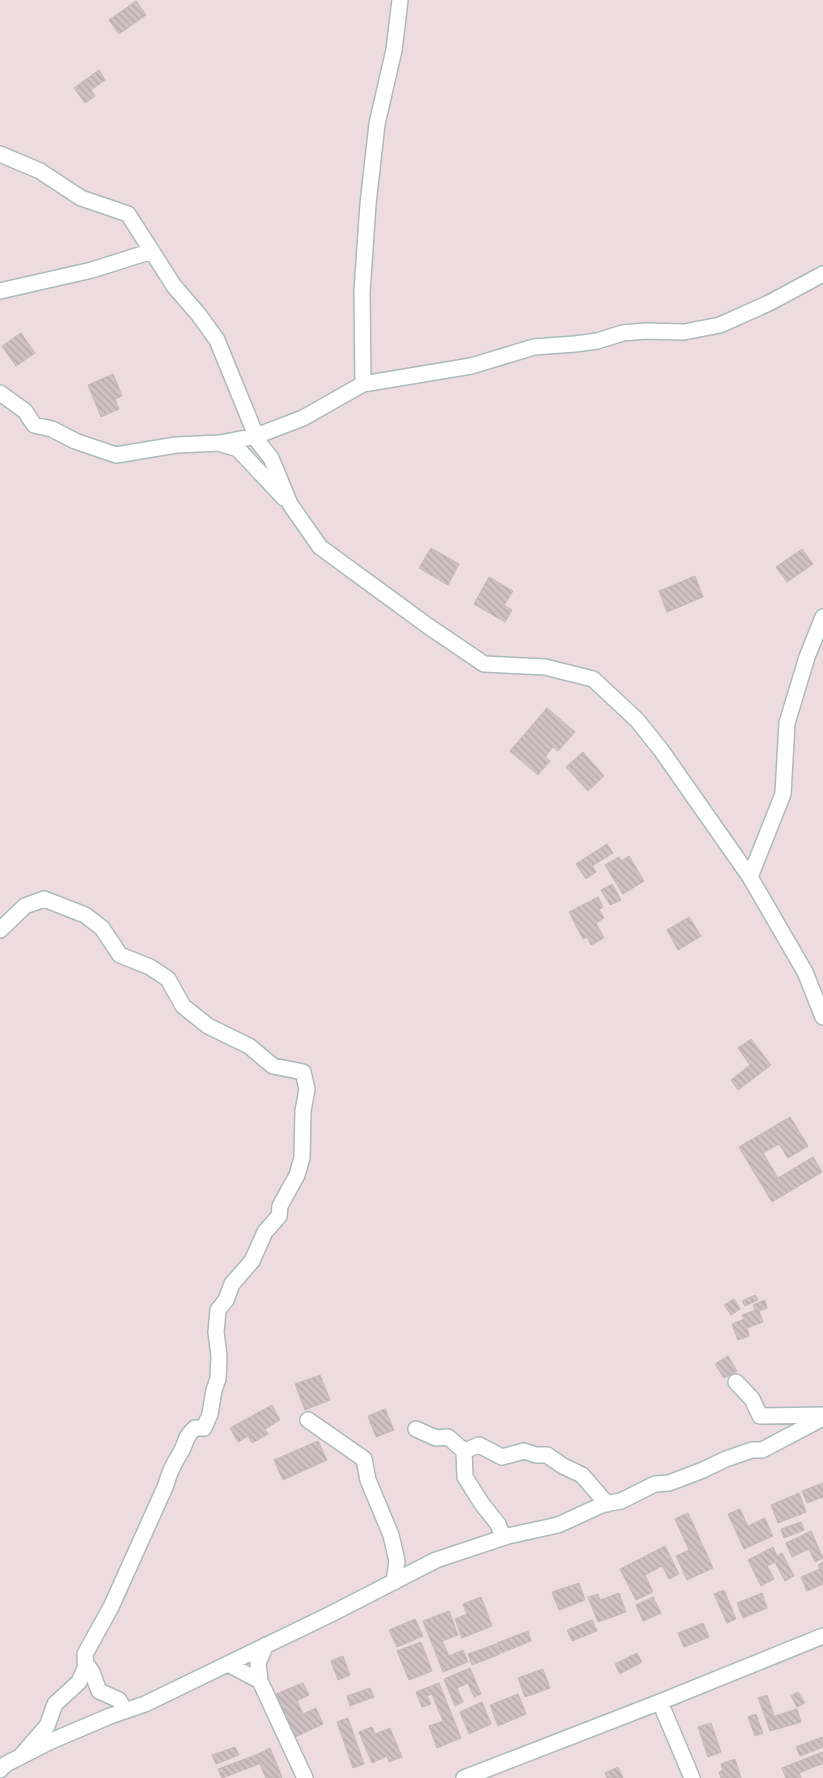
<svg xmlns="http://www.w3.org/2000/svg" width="823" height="1778" viewBox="0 0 823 1778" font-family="'DejaVu Sans',sans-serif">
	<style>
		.building { fill: url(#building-back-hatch); stroke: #c9b5b8 }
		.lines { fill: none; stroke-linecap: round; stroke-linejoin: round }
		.minor-casing { stroke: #abbbbb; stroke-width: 18 }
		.minor { stroke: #fff; stroke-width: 15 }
	</style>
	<defs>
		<pattern id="building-back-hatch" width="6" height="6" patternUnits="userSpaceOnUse" patternTransform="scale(1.25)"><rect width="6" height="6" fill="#cfc0c3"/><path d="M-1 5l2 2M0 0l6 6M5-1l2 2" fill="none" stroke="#b2a5a8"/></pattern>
	</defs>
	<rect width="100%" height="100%" fill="#eddbe0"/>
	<!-- building -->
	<path class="building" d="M 136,1 L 146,15 L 119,34 L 109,20 Z
		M 99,70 L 105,80 L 91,90 L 95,96 L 85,103 L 74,88 Z
		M 21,333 L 35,353 L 16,366 L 2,346 Z
		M 113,374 L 122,396 L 115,399 L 119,409 L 101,417 L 88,385 Z
		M 431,548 L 459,564 L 448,585 L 419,568 Z
		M 802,549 L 813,564 L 787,582 L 776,567 Z
		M 695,576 L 703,597 L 667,612 L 659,591 Z
		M 489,577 L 513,591 L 504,605 L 512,610 L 505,622 L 474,604 Z
		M 547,708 L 575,732 L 558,751 L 553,747 L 545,757 L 550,761 L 538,775 L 510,751 Z
		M 583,752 L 604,776 L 588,791 L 566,767 Z
		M 607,844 L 613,853 L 592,866 L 596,872 L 586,879 L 576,864 Z
		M 629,856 L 644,881 L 623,894 L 605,865 L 619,857 L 621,861 Z
		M 612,884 L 621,900 L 610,905 L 601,890 Z
		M 598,897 L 603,907 L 599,909 L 604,918 L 596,923 L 604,938 L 591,945 L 587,937 L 583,939 L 569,912 Z
		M 689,917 L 701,936 L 678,950 L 667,930 Z
		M 751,1039 L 771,1065 L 738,1090 L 731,1080 L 750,1065 L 738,1048 Z
		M 790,1117 L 808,1146 L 788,1158 L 779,1144 L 763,1153 L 778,1178 L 813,1157 L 822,1172 L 772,1202 L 739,1147 Z
		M 755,1295 L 758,1300 L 745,1306 L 742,1301 Z
		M 734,1299 L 740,1309 L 731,1315 L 724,1305 Z
		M 765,1300 L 767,1308 L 759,1311 L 763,1322 L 747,1328 L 749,1336 L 738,1340 L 732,1324 L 744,1319 L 742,1315 L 755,1310 L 753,1305 Z
		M 728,1356 L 737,1371 L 724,1378 L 715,1364 Z
		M 320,1375 L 330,1400 L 305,1410 L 295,1384 Z
		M 272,1405 L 280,1420 L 265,1429 L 268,1434 L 252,1443 L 248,1436 L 238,1442 L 230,1428 Z
		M 385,1409 L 394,1430 L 376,1437 L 368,1416 Z
		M 318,1441 L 327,1460 L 283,1480 L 274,1460 Z
		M 823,1483 L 823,1497 L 807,1503 L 802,1491 Z
		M 799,1493 L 806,1512 L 778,1523 L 771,1505 Z
		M 740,1509 L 748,1526 L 765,1518 L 773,1536 L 744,1549 L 728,1514 Z
		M 688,1513 L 713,1568 L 687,1580 L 676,1556 L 689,1550 L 675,1519 Z
		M 801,1522 L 804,1530 L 784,1538 L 781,1529 Z
		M 811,1531 L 823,1558 L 815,1562 L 809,1549 L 792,1557 L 786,1543 Z
		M 665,1546 L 679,1574 L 669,1579 L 662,1566 L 645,1575 L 653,1592 L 636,1600 L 620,1569 Z
		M 773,1547 L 777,1556 L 782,1553 L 794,1576 L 785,1581 L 775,1562 L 767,1566 L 774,1579 L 761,1586 L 748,1560 Z
		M 823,1562 L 823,1584 L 807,1591 L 801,1577 L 820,1569 L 818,1565 Z
		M 579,1583 L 585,1600 L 559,1610 L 552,1592 Z
		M 724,1590 L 736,1619 L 727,1623 L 714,1594 Z
		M 619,1593 L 626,1612 L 598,1622 L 588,1597 L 598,1594 L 600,1600 Z
		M 762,1593 L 767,1608 L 743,1618 L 737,1603 Z
		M 481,1597 L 492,1626 L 462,1638 L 455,1619 L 467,1614 L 463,1604 Z
		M 653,1597 L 661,1613 L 643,1621 L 636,1605 Z
		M 449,1611 L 458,1635 L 442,1641 L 449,1656 L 463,1650 L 468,1662 L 443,1672 L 423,1621 Z
		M 415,1619 L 423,1636 L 397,1647 L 389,1630 Z
		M 592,1620 L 597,1631 L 572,1641 L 567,1630 Z
		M 703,1623 L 709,1637 L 684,1647 L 678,1633 Z
		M 528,1631 L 531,1641 L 501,1653 L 497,1643 Z
		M 421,1642 L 432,1671 L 409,1680 L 397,1651 Z
		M 496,1644 L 500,1654 L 472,1665 L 468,1654 Z
		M 637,1653 L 642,1662 L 620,1674 L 615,1664 Z
		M 343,1656 L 350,1675 L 338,1680 L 331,1661 Z
		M 470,1668 L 481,1694 L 474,1697 L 468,1683 L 457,1688 L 463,1702 L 455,1706 L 444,1679 Z
		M 543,1669 L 550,1688 L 525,1697 L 518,1678 Z
		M 303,1683 L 309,1695 L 297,1701 L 303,1714 L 316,1708 L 323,1724 L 295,1737 L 276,1694 Z
		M 439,1683 L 461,1738 L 437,1748 L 429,1726 L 443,1721 L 432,1694 L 427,1696 L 431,1704 L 422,1707 L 416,1692 Z
		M 370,1688 L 374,1697 L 350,1706 L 347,1696 Z
		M 798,1692 L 805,1703 L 797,1707 L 791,1696 Z
		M 518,1694 L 526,1714 L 498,1726 L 490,1705 Z
		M 767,1695 L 774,1716 L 766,1719 L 758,1698 Z
		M 482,1702 L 491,1724 L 469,1734 L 460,1712 Z
		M 797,1709 L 801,1722 L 770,1731 L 766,1719 Z
		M 756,1714 L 763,1733 L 755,1736 L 748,1717 Z
		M 348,1718 L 364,1764 L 353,1768 L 337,1722 Z
		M 711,1723 L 721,1752 L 708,1757 L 698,1727 Z
		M 372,1727 L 375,1734 L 390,1728 L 402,1757 L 389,1762 L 387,1756 L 372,1763 L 359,1732 Z
		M 822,1737 L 823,1747 L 800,1756 L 796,1747 Z
		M 235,1747 L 239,1755 L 216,1764 L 212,1755 Z
		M 270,1748 L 282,1777 L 280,1778 L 266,1778 L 256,1755 Z
		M 823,1752 L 823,1764 L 816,1766 L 812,1756 Z
		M 256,1755 L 259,1764 L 222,1778 L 218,1769 Z
		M 812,1756 L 816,1766 L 799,1773 L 801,1778 L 786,1778 L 782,1768 Z
		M 735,1759 L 741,1778 L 721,1778 L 719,1772 L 723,1770 L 721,1764 Z
		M 618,1767 L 623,1778 L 607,1778 L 605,1773 Z"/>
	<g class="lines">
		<!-- minor casing -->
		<g class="minor-casing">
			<path id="minor" d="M 0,154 L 40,171 L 81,198 L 128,214 L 174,286 L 199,315 L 217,340 L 259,443 L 271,458 L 290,504 L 320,547 L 428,626 L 484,664 L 545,667 L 593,679 L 637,720 L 661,750 L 750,877 L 805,972 L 823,1017
				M 0,291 L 92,270 L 152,251
				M 363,384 L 471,366 L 534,347 L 575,344 L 597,341 L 623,333 L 645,331 L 684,332 L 720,325 L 769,303 L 823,274
				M 0,393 L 25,411 L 34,425 L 52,429 L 75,441 L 116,455 L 176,445 L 220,443 L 256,436 L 303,418 L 363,384 L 362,292 L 368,204 L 377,124 L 394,50 L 400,0
				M 222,444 L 238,449 L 284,498
				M 750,877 L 783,794 L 787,723 L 807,657 L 823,617
				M 0,930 L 25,906 L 44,899 L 85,915 L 102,928 L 120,955 L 150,967 L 168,979 L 183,1006 L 208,1026 L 249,1046 L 273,1066 L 303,1072 L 307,1089 L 303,1111 L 302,1158 L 297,1175 L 280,1206 L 279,1216 L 265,1232 L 252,1261 L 232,1284 L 226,1300 L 218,1310 L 216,1332 L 219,1356 L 218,1379 L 214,1390 L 210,1414 L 204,1428 L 195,1428 C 184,1438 187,1441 181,1452 C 174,1463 169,1472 166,1485 L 111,1607 L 85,1654 L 86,1666 L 79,1682 L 55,1704 L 47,1726 L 20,1757
				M 736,1382 L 752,1399 L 760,1416 L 823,1415
				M 308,1420 L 364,1459 L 368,1480 L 391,1535 L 397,1561 L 394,1582
				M 416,1429 L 436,1438 L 448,1437 L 464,1451 L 465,1477 L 482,1504 L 498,1524 L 503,1537
				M 464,1451 L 479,1445 L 502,1457 L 524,1451 L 536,1455 L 547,1455 L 563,1466 L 582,1475 L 607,1504
				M 266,1645 L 258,1663 L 260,1681 L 305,1778
				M 85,1662 L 92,1672 L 99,1691 L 119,1700 L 125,1711
				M 228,1664 L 260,1681
				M 660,1702 L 692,1778
				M 0,1770 L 6,1764 L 49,1742 L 110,1716 L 145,1704 L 331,1614 L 436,1560 L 508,1536 L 558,1525 L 604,1504 L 621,1501 L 655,1484 L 669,1483 L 703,1470 L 726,1459 L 752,1450 L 762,1450 L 823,1418
				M 464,1778 L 660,1702 L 823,1636"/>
		</g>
		<!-- minor -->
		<use href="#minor" class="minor"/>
	</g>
</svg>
